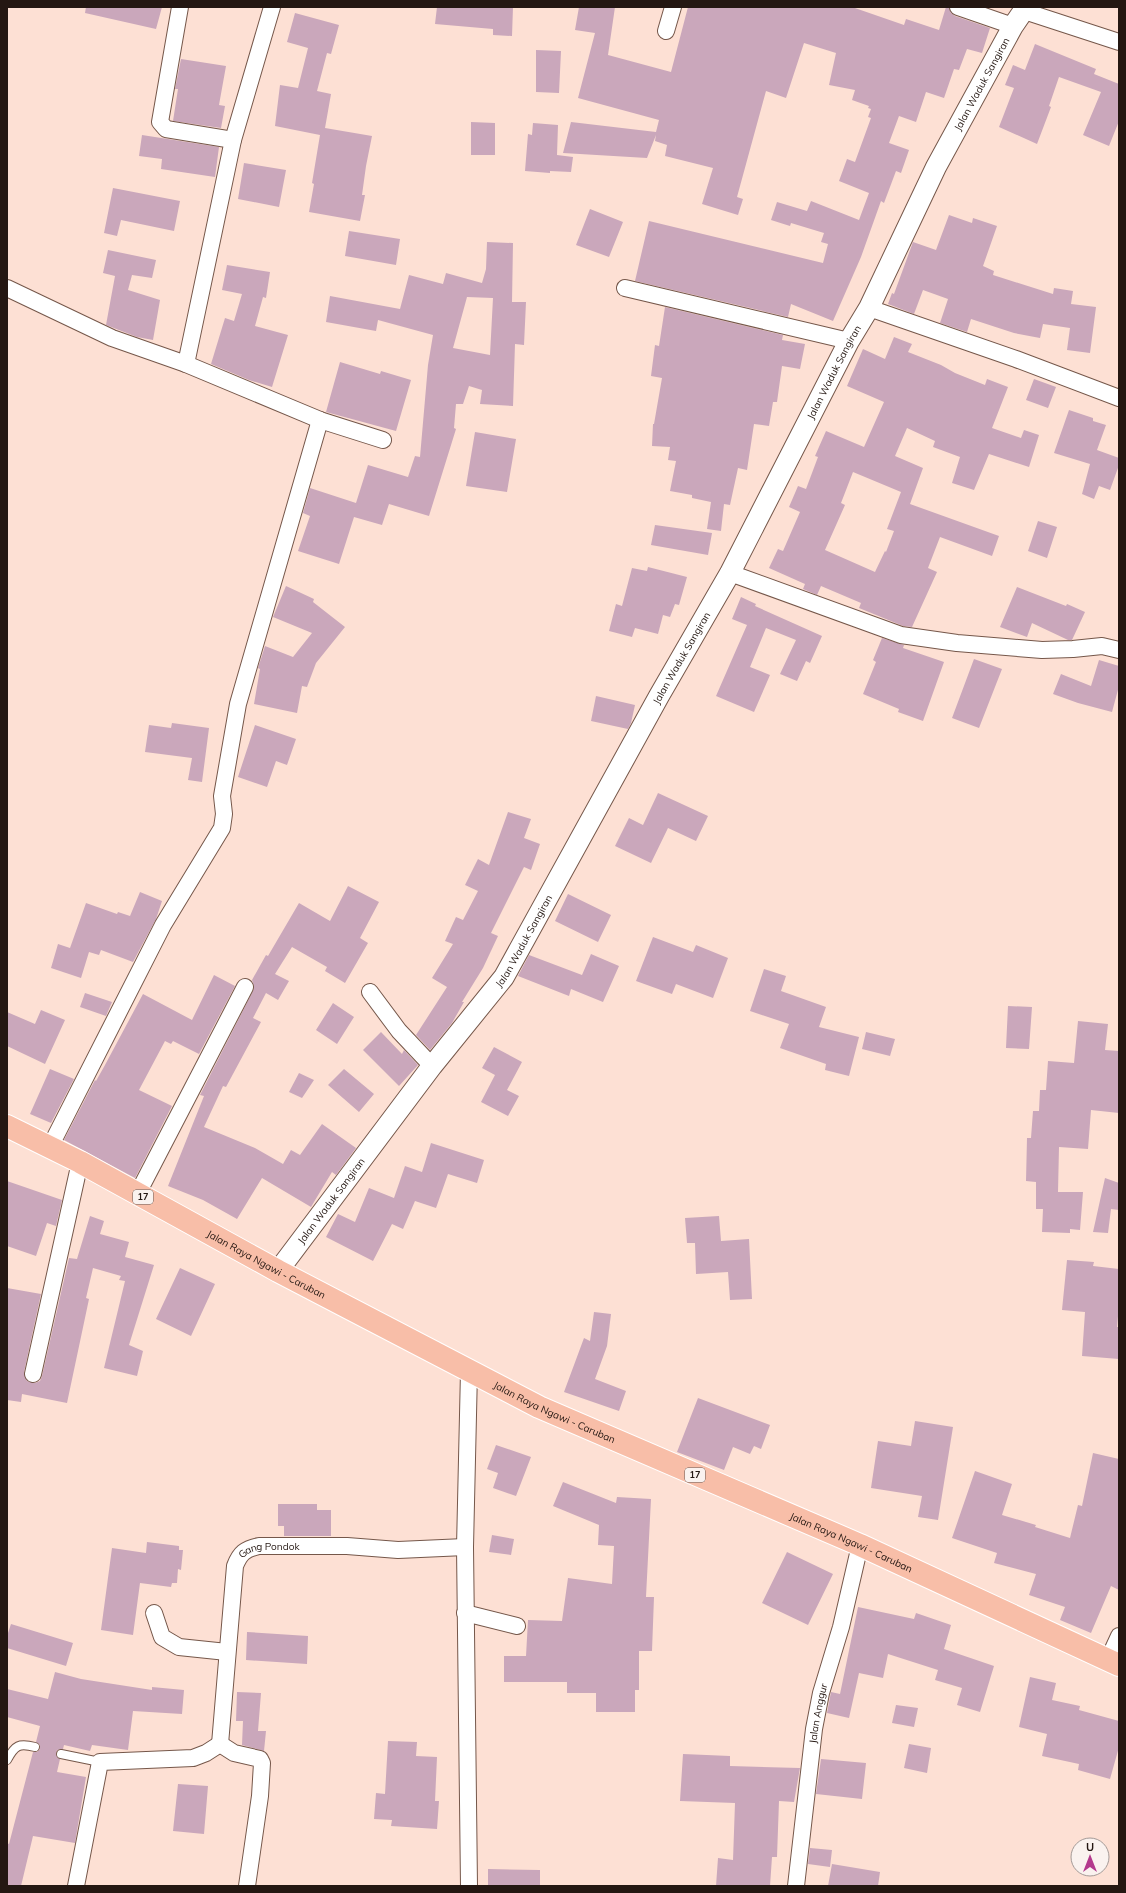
<svg xmlns="http://www.w3.org/2000/svg" width="1126" height="1893" viewBox="0 0 1126 1893" font-family="Mulish,sans-serif">
	<style>
		.building { fill: #caa7bb; fill-rule: evenodd }
		.lines { fill: none; stroke-linecap: round; stroke-linejoin: round }
		.service-casing { stroke: #75574a; stroke-width: 10 }
		.minor-casing { stroke: #75574a; stroke-width: 18 }
		.tertiary-casing { stroke: #75574a; stroke-width: 22 }
		.trunk-casing { stroke: #fff; stroke-width: 24 }
		.service { stroke: #fff; stroke-width: 8 }
		.minor { stroke: #fff; stroke-width: 16 }
		.tertiary { stroke: #fff; stroke-width: 20 }
		.trunk { stroke: #f8bea8; stroke-width: 22 }
		.labels { text-anchor: middle; stroke-width: 3; stroke-linejoin: round; paint-order: stroke }
		.shield { fill: #faf2ef; stroke: #645954; stroke-width: 1 }
		.shield-label { font-size: 9px; font-weight: bold; fill: #241712 }
		.street-label { font-size: 10px; fill: #241712; stroke: #faf2ef }
	</style>
	<rect width="100%" height="100%" fill="#fde0d4"/>
	<!-- building -->
	<path class="building" d="M 86,7 L 162,7 L 156,29 L 85,13 Z
		M 437,7 L 513,7 L 512,36 L 493,35 L 493,29 L 435,24 Z
		M 579,7 L 615,7 L 608,55 L 671,72 L 688,7 L 852,7 L 904,25 L 906,19 L 939,30 L 946,7 L 949,7 L 951,13 L 955,16 L 990,28 L 982,53 L 967,49 L 959,70 L 954,69 L 944,98 L 926,92 L 916,122 L 899,116 L 889,143 L 909,150 L 901,173 L 896,171 L 884,203 L 881,201 L 861,257 L 833,321 L 791,304 L 788,317 L 635,281 L 649,221 L 823,263 L 828,244 L 821,242 L 824,233 L 791,223 L 790,226 L 771,220 L 777,202 L 807,211 L 811,201 L 859,220 L 869,193 L 839,181 L 847,159 L 855,162 L 871,118 L 868,117 L 871,109 L 868,108 L 869,106 L 852,100 L 855,90 L 829,85 L 836,53 L 804,43 L 786,98 L 766,91 L 737,197 L 743,199 L 738,215 L 702,204 L 713,168 L 665,156 L 667,145 L 655,141 L 656,135 L 647,158 L 563,153 L 571,122 L 656,132 L 659,120 L 578,98 L 595,33 L 575,30 Z
		M 295,13 L 339,25 L 331,54 L 327,53 L 317,91 L 331,94 L 325,128 L 372,136 L 366,166 L 362,195 L 365,195 L 360,221 L 309,212 L 314,184 L 312,183 L 320,135 L 275,126 L 280,85 L 298,88 L 308,48 L 287,42 Z
		M 1035,44 L 1096,69 L 1094,74 L 1119,84 L 1119,121 L 1109,146 L 1083,135 L 1101,92 L 1059,77 L 1049,106 L 1051,107 L 1037,144 L 999,127 L 1014,88 L 1005,85 L 1013,65 L 1025,70 Z
		M 536,50 L 561,51 L 559,93 L 536,92 Z
		M 181,59 L 226,66 L 219,105 L 225,106 L 221,128 L 173,121 L 178,89 L 175,89 Z
		M 471,122 L 495,123 L 495,155 L 471,155 Z
		M 533,123 L 558,125 L 557,155 L 573,157 L 571,172 L 550,171 L 550,173 L 525,171 L 528,134 L 532,135 Z
		M 142,135 L 219,147 L 215,177 L 161,169 L 162,159 L 139,156 Z
		M 244,163 L 286,170 L 279,207 L 238,199 Z
		M 113,188 L 180,201 L 174,231 L 121,220 L 117,236 L 104,233 Z
		M 590,209 L 623,222 L 609,257 L 576,245 Z
		M 949,215 L 972,223 L 973,218 L 997,226 L 983,266 L 994,271 L 993,275 L 1053,294 L 1054,288 L 1073,291 L 1071,304 L 1096,307 L 1090,353 L 1067,350 L 1070,328 L 1043,324 L 1040,338 L 1014,333 L 971,319 L 967,332 L 940,323 L 948,299 L 923,290 L 914,314 L 888,304 L 892,293 L 894,294 L 913,242 L 936,250 Z
		M 349,231 L 400,239 L 396,265 L 345,256 Z
		M 487,242 L 513,243 L 512,302 L 526,302 L 524,345 L 515,344 L 513,406 L 480,404 L 482,390 L 469,386 L 463,404 L 456,404 L 454,428 L 456,429 L 429,516 L 389,504 L 382,525 L 354,517 L 339,564 L 298,551 L 310,516 L 303,513 L 310,488 L 356,503 L 368,465 L 408,477 L 415,456 L 420,457 L 428,365 L 433,335 L 378,320 L 376,331 L 326,322 L 330,296 L 400,309 L 409,275 L 443,284 L 446,273 L 482,283 L 486,269 ZM 467,297 L 493,298 L 490,355 L 453,348 Z
		M 108,250 L 156,260 L 152,278 L 132,275 L 128,290 L 160,300 L 153,340 L 137,337 L 106,325 L 115,276 L 103,273 Z
		M 227,265 L 270,272 L 266,298 L 263,297 L 255,326 L 288,335 L 272,387 L 249,380 L 211,364 L 225,318 L 234,321 L 242,294 L 222,290 Z
		M 665,307 L 783,335 L 782,340 L 805,344 L 800,369 L 782,366 L 777,402 L 773,402 L 769,426 L 754,424 L 747,470 L 738,468 L 730,505 L 724,504 L 721,531 L 707,529 L 711,502 L 692,498 L 692,495 L 670,491 L 676,461 L 668,460 L 670,447 L 652,446 L 653,424 L 654,424 L 662,378 L 651,376 L 655,345 L 659,346 Z
		M 894,337 L 912,344 L 908,352 L 941,365 L 955,373 L 985,385 L 987,379 L 1008,387 L 992,428 L 1021,438 L 1024,430 L 1039,435 L 1029,467 L 989,454 L 974,490 L 952,483 L 960,457 L 933,447 L 935,441 L 907,428 L 895,456 L 923,468 L 910,504 L 999,536 L 992,556 L 940,537 L 928,568 L 937,572 L 912,627 L 903,626 L 859,608 L 861,603 L 821,586 L 817,595 L 803,589 L 805,584 L 769,568 L 778,549 L 783,551 L 800,512 L 789,507 L 798,486 L 806,489 L 818,457 L 815,456 L 826,431 L 864,447 L 884,402 L 847,386 L 863,349 L 885,359 ZM 853,472 L 901,492 L 887,529 L 894,531 L 886,552 L 885,551 L 875,572 L 825,550 L 845,505 L 841,503 Z
		M 340,362 L 380,374 L 381,371 L 411,380 L 396,431 L 326,412 Z
		M 1034,379 L 1056,387 L 1048,408 L 1026,400 Z
		M 1069,410 L 1093,418 L 1093,421 L 1106,425 L 1097,450 L 1119,458 L 1119,465 L 1110,490 L 1099,486 L 1094,499 L 1082,494 L 1090,464 L 1054,453 Z
		M 475,432 L 516,439 L 507,492 L 466,486 Z
		M 1038,521 L 1057,527 L 1047,558 L 1028,551 Z
		M 655,525 L 712,533 L 708,555 L 651,545 Z
		M 648,567 L 687,577 L 679,605 L 675,604 L 670,617 L 663,615 L 658,634 L 635,628 L 632,637 L 609,631 L 616,604 L 622,606 L 632,568 L 647,571 Z
		M 286,586 L 314,599 L 313,602 L 345,627 L 316,663 L 307,687 L 302,686 L 297,713 L 254,704 L 260,669 L 258,668 L 265,646 L 293,657 L 312,633 L 273,617 Z
		M 1017,587 L 1066,606 L 1067,604 L 1085,612 L 1072,640 L 1068,640 L 1032,623 L 1027,637 L 1000,627 Z
		M 741,597 L 756,604 L 755,606 L 822,636 L 810,663 L 806,661 L 797,681 L 780,674 L 796,640 L 766,628 L 750,667 L 770,675 L 754,712 L 716,696 L 747,625 L 732,619 Z
		M 882,638 L 904,645 L 903,648 L 944,662 L 923,721 L 898,712 L 899,709 L 863,694 L 876,662 L 873,660 Z
		M 974,659 L 1002,669 L 979,728 L 952,718 Z
		M 1099,660 L 1119,666 L 1119,686 L 1112,712 L 1078,703 L 1053,694 L 1061,674 L 1091,686 Z
		M 596,696 L 635,705 L 631,723 L 628,729 L 591,721 Z
		M 172,723 L 209,728 L 202,782 L 188,780 L 192,758 L 145,752 L 149,725 L 171,728 Z
		M 255,725 L 296,739 L 287,765 L 276,761 L 267,787 L 238,777 Z
		M 658,793 L 708,816 L 696,841 L 668,828 L 651,863 L 615,846 L 629,818 L 643,825 Z
		M 508,812 L 531,819 L 524,838 L 540,844 L 531,870 L 524,867 L 491,933 L 498,936 L 483,968 L 462,1002 L 464,1002 L 452,1023 L 430,1050 L 416,1035 L 447,987 L 432,978 L 453,944 L 445,941 L 456,917 L 463,920 L 478,891 L 465,885 L 478,859 L 489,865 Z
		M 348,886 L 379,902 L 360,938 L 368,943 L 345,983 L 325,971 L 327,967 L 292,947 L 275,974 L 289,981 L 278,1000 L 266,993 L 253,1018 L 261,1022 L 226,1087 L 223,1086 L 204,1127 L 255,1148 L 283,1164 L 291,1150 L 300,1155 L 322,1124 L 356,1148 L 336,1175 L 332,1172 L 311,1207 L 262,1178 L 237,1219 L 203,1200 L 168,1186 L 204,1096 L 200,1095 L 253,991 L 254,986 L 252,980 L 266,955 L 268,956 L 299,903 L 330,921 Z
		M 140,892 L 162,901 L 156,919 L 133,962 L 101,950 L 99,955 L 89,952 L 81,978 L 51,968 L 58,944 L 70,948 L 86,903 L 117,914 L 118,912 L 130,916 Z
		M 568,894 L 611,915 L 598,942 L 555,921 Z
		M 653,937 L 693,952 L 696,945 L 728,958 L 713,998 L 676,984 L 672,994 L 636,981 Z
		M 591,954 L 619,966 L 603,1002 L 571,989 L 569,996 L 518,976 L 529,955 L 582,975 Z
		M 764,969 L 786,976 L 781,991 L 826,1007 L 819,1027 L 859,1037 L 849,1076 L 825,1070 L 826,1064 L 780,1048 L 789,1024 L 750,1011 Z
		M 214,975 L 235,986 L 199,1054 L 173,1041 L 171,1044 L 165,1041 L 139,1090 L 172,1106 L 135,1178 L 64,1140 L 95,1080 L 96,1081 L 105,1065 L 143,994 L 192,1020 Z
		M 85,993 L 112,1002 L 106,1016 L 80,1007 Z
		M 333,1003 L 354,1017 L 337,1044 L 316,1030 Z
		M 1008,1006 L 1032,1007 L 1029,1049 L 1006,1048 Z
		M 41,1010 L 65,1020 L 45,1064 L 7,1046 L 7,1012 L 35,1024 Z
		M 1078,1021 L 1108,1024 L 1105,1050 L 1119,1051 L 1119,1113 L 1091,1110 L 1088,1149 L 1059,1147 L 1058,1192 L 1083,1192 L 1080,1230 L 1070,1229 L 1070,1233 L 1042,1232 L 1043,1209 L 1036,1209 L 1036,1182 L 1026,1181 L 1027,1138 L 1031,1138 L 1033,1111 L 1039,1111 L 1040,1090 L 1046,1090 L 1048,1061 L 1074,1063 Z
		M 381,1032 L 402,1054 L 404,1050 L 418,1065 L 399,1086 L 363,1050 Z
		M 866,1032 L 895,1039 L 890,1056 L 862,1049 Z
		M 494,1047 L 522,1062 L 507,1090 L 519,1096 L 508,1116 L 481,1102 L 495,1075 L 482,1068 Z
		M 50,1069 L 74,1079 L 51,1123 L 30,1114 Z
		M 344,1069 L 374,1094 L 359,1112 L 328,1085 Z
		M 299,1073 L 314,1080 L 302,1098 L 289,1092 Z
		M 431,1143 L 484,1160 L 477,1183 L 448,1174 L 436,1208 L 415,1201 L 403,1229 L 392,1224 L 373,1261 L 326,1237 L 338,1214 L 355,1222 L 369,1188 L 394,1198 L 405,1166 L 422,1172 Z
		M 1105,1178 L 1119,1183 L 1119,1210 L 1111,1209 L 1108,1233 L 1093,1232 Z
		M 7,1181 L 62,1200 L 56,1226 L 47,1223 L 36,1256 L 7,1246 Z
		M 90,1216 L 104,1221 L 100,1234 L 129,1242 L 125,1257 L 154,1265 L 129,1345 L 143,1351 L 137,1376 L 104,1368 L 125,1281 L 119,1280 L 121,1276 L 93,1268 L 86,1298 L 89,1299 L 67,1403 L 22,1394 L 21,1402 L 7,1400 L 7,1288 L 41,1294 L 24,1372 L 27,1381 L 35,1383 L 40,1381 L 42,1376 L 69,1258 L 77,1259 Z
		M 719,1216 L 721,1241 L 749,1239 L 752,1299 L 730,1300 L 728,1272 L 696,1274 L 695,1243 L 687,1243 L 685,1218 Z
		M 1067,1260 L 1094,1262 L 1093,1266 L 1119,1269 L 1119,1305 L 1117,1327 L 1119,1327 L 1119,1359 L 1082,1356 L 1085,1312 L 1062,1310 Z
		M 180,1268 L 215,1284 L 191,1336 L 156,1319 Z
		M 594,1312 L 611,1314 L 607,1346 L 595,1379 L 626,1391 L 619,1411 L 564,1392 L 584,1338 L 590,1341 Z
		M 698,1398 L 770,1425 L 761,1449 L 754,1446 L 750,1454 L 733,1447 L 724,1470 L 677,1452 Z
		M 915,1421 L 953,1427 L 938,1520 L 918,1517 L 922,1496 L 871,1488 L 878,1441 L 911,1446 Z
		M 496,1445 L 531,1457 L 516,1496 L 493,1488 L 498,1473 L 487,1469 Z
		M 1093,1453 L 1119,1459 L 1119,1590 L 1111,1586 L 1091,1633 L 1060,1620 L 1065,1607 L 1029,1595 L 1036,1574 L 994,1563 L 997,1553 L 952,1538 L 975,1471 L 1012,1484 L 1002,1515 L 1036,1525 L 1035,1527 L 1070,1538 L 1078,1505 L 1082,1506 Z
		M 563,1482 L 616,1503 L 617,1497 L 651,1499 L 646,1597 L 654,1597 L 652,1651 L 639,1651 L 639,1690 L 635,1690 L 635,1712 L 596,1712 L 596,1693 L 567,1693 L 567,1682 L 504,1682 L 504,1656 L 526,1656 L 528,1620 L 562,1621 L 568,1578 L 612,1584 L 614,1546 L 598,1545 L 599,1525 L 553,1506 Z
		M 278,1504 L 317,1504 L 317,1510 L 331,1510 L 331,1536 L 284,1536 L 284,1526 L 278,1526 Z
		M 492,1535 L 514,1539 L 511,1555 L 489,1552 Z
		M 147,1542 L 179,1546 L 179,1550 L 183,1550 L 181,1570 L 178,1569 L 177,1583 L 172,1583 L 171,1587 L 140,1583 L 133,1635 L 101,1630 L 112,1548 L 146,1553 Z
		M 787,1552 L 833,1574 L 808,1625 L 762,1603 Z
		M 858,1607 L 914,1619 L 916,1613 L 951,1625 L 944,1649 L 994,1666 L 980,1712 L 957,1705 L 962,1688 L 935,1680 L 938,1670 L 888,1654 L 883,1678 L 859,1673 L 849,1718 L 827,1713 L 831,1692 L 840,1694 Z
		M 11,1624 L 73,1643 L 66,1666 L 7,1648 L 7,1636 Z
		M 247,1632 L 308,1636 L 307,1664 L 246,1660 Z
		M 55,1672 L 81,1679 L 152,1690 L 152,1687 L 184,1690 L 182,1714 L 133,1711 L 128,1750 L 92,1745 L 90,1751 L 64,1745 L 63,1749 L 57,1750 L 56,1755 L 60,1759 L 57,1772 L 86,1777 L 75,1843 L 33,1836 L 21,1886 L 7,1886 L 7,1843 L 9,1844 L 33,1752 L 37,1752 L 40,1749 L 40,1745 L 36,1742 L 40,1726 L 7,1717 L 7,1689 L 48,1699 Z
		M 1030,1677 L 1056,1683 L 1052,1700 L 1080,1706 L 1079,1710 L 1119,1721 L 1119,1747 L 1110,1779 L 1078,1770 L 1079,1764 L 1042,1756 L 1047,1734 L 1019,1727 Z
		M 237,1692 L 261,1693 L 258,1731 L 266,1731 L 264,1751 L 242,1745 L 243,1721 L 236,1721 Z
		M 896,1705 L 918,1708 L 914,1727 L 892,1723 Z
		M 388,1741 L 417,1742 L 416,1756 L 437,1757 L 435,1801 L 439,1801 L 437,1829 L 391,1826 L 392,1820 L 374,1819 L 376,1793 L 385,1794 Z
		M 909,1744 L 931,1748 L 927,1773 L 904,1768 Z
		M 683,1754 L 730,1756 L 730,1766 L 800,1768 L 794,1802 L 779,1801 L 777,1857 L 772,1857 L 770,1886 L 716,1886 L 718,1858 L 733,1860 L 735,1803 L 680,1801 Z
		M 821,1759 L 866,1763 L 862,1799 L 816,1794 Z
		M 178,1784 L 208,1786 L 204,1834 L 173,1831 Z
		M 810,1848 L 832,1850 L 830,1867 L 808,1864 Z
		M 832,1864 L 880,1872 L 878,1886 L 828,1886 Z
		M 488,1869 L 540,1870 L 540,1886 L 488,1886 Z"/>
	<g class="lines">
		<!-- service casing -->
		<g class="service-casing">
			<path id="service" d="M 61,1754 L 100,1762
				M 7,1760 C 15,1745 19,1743 35,1747"/>
		</g>
		<!-- minor casing -->
		<g class="minor-casing">
			<g id="minor">
				<path d="M 180,7 L 160,122 L 166,129 L 233,140"/>
				<path d="M 958,7 L 1013,26"/>
				<path d="M 1024,11 L 1119,42"/>
				<path d="M 666,31 L 673,7"/>
				<path d="M 7,288 L 112,338 L 186,364 L 320,420 L 383,440"/>
				<path d="M 625,288 L 849,341"/>
				<path d="M 869,308 L 1016,359 L 1119,398"/>
				<path d="M 186,364 L 233,140 L 272,7"/>
				<path d="M 730,573 L 901,635 L 957,643 L 1042,650 L 1073,649 L 1102,646 L 1119,650"/>
				<path d="M 370,992 L 399,1031 L 432,1066"/>
				<path d="M 50,1147 L 163,925 L 222,828 L 224,814 L 222,796 L 238,704 L 320,420"/>
				<path d="M 138,1193 L 245,987"/>
				<path d="M 469,1371 L 465,1547 L 469,1886"/>
				<path d="M 33,1374 L 80,1162"/>
				<path d="M 154,1613 L 162,1637 L 179,1647 L 227,1652"/>
				<path d="M 465,1613 L 517,1626"/>
				<path d="M 1108,1660 L 1119,1636"/>
				<path id="s1" d="M 220,1744 L 235,1566 C 240,1553 245,1549 259,1546 L 347,1546 L 398,1550 L 465,1547"/>
				<path d="M 220,1744 L 234,1753 L 260,1759 L 262,1763 L 260,1796 L 247,1886"/>
				<path d="M 76,1886 L 100,1762 L 193,1758 L 206,1753 L 220,1744"/>
				<path id="s2" d="M 796,1886 L 814,1729 L 821,1693 L 841,1627 L 860,1545"/>
			</g>
		</g>
		<!-- tertiary casing -->
		<g class="tertiary-casing">
			<g id="tertiary">
				<path id="s3" d="M 278,1271 L 432,1066 L 504,977 L 659,696 L 730,573 L 849,341 L 869,308 L 936,167 L 1013,26 L 1026,7"/>
			</g>
		</g>
		<!-- trunk casing -->
		<g class="trunk-casing">
			<g id="trunk">
				<path id="s4" d="M 7,1126 L 80,1162 L 278,1271 L 539,1407 L 860,1545 L 1119,1665"/>
			</g>
		</g>
		<!-- service -->
		<use href="#service" class="service"/>
		<!-- minor -->
		<use href="#minor" class="minor"/>
		<!-- tertiary -->
		<use href="#tertiary" class="tertiary"/>
		<!-- trunk -->
		<use href="#trunk" class="trunk"/>
	</g>
	<g class="labels">
		<!-- shield labels -->
		<g class="shield">
			<rect x="133" y="1190" width="20" height="14" rx="3"/>
			<rect x="685" y="1468" width="20" height="14" rx="3"/>
		</g>
		<g class="shield-label">
			<text x="143" y="1200">17</text>
			<text x="695" y="1478">17</text>
		</g>
		<!-- street labels -->
		<g class="street-label">
			<text dy="4" stroke="none"><textPath href="#s3" startOffset="1384">Jalan Waduk Sangiran</textPath></text>
			<text dy="4" stroke="none"><textPath href="#s3" startOffset="1060">Jalan Waduk Sangiran</textPath></text>
			<text dy="4" stroke="none"><textPath href="#s3" startOffset="736">Jalan Waduk Sangiran</textPath></text>
			<text dy="4" stroke="none"><textPath href="#s3" startOffset="412">Jalan Waduk Sangiran</textPath></text>
			<text dy="4" stroke="none"><textPath href="#s3" startOffset="88">Jalan Waduk Sangiran</textPath></text>
			<text dy="4" stroke="none"><textPath href="#s4" startOffset="294">Jalan Raya Ngawi - Caruban</textPath></text>
			<text dy="4" stroke="none"><textPath href="#s4" startOffset="618">Jalan Raya Ngawi - Caruban</textPath></text>
			<text dy="4" stroke="none"><textPath href="#s4" startOffset="942">Jalan Raya Ngawi - Caruban</textPath></text>
			<text dy="4" stroke="none"><textPath href="#s1" startOffset="221">Gang Pondok</textPath></text>
			<text dy="4" stroke="none"><textPath href="#s2" startOffset="174">Jalan Anggur</textPath></text>
		</g>
	</g>
	<!-- border -->
	<rect width="1126" height="1893" fill="none" stroke="#241712" stroke-width="16"/>
	<!-- north arrow -->
	<g transform="translate(1090 1857)"><circle r="19" fill="#faf2ef" stroke="#a49a97"/>
	<path d="M0-3L7 15L0 10L-7 15Z" fill="#b3398d"/>
	<text y="-6" font-size="11" font-weight="bold" text-anchor="middle" fill="#241712">U</text>
	</g>
</svg>
